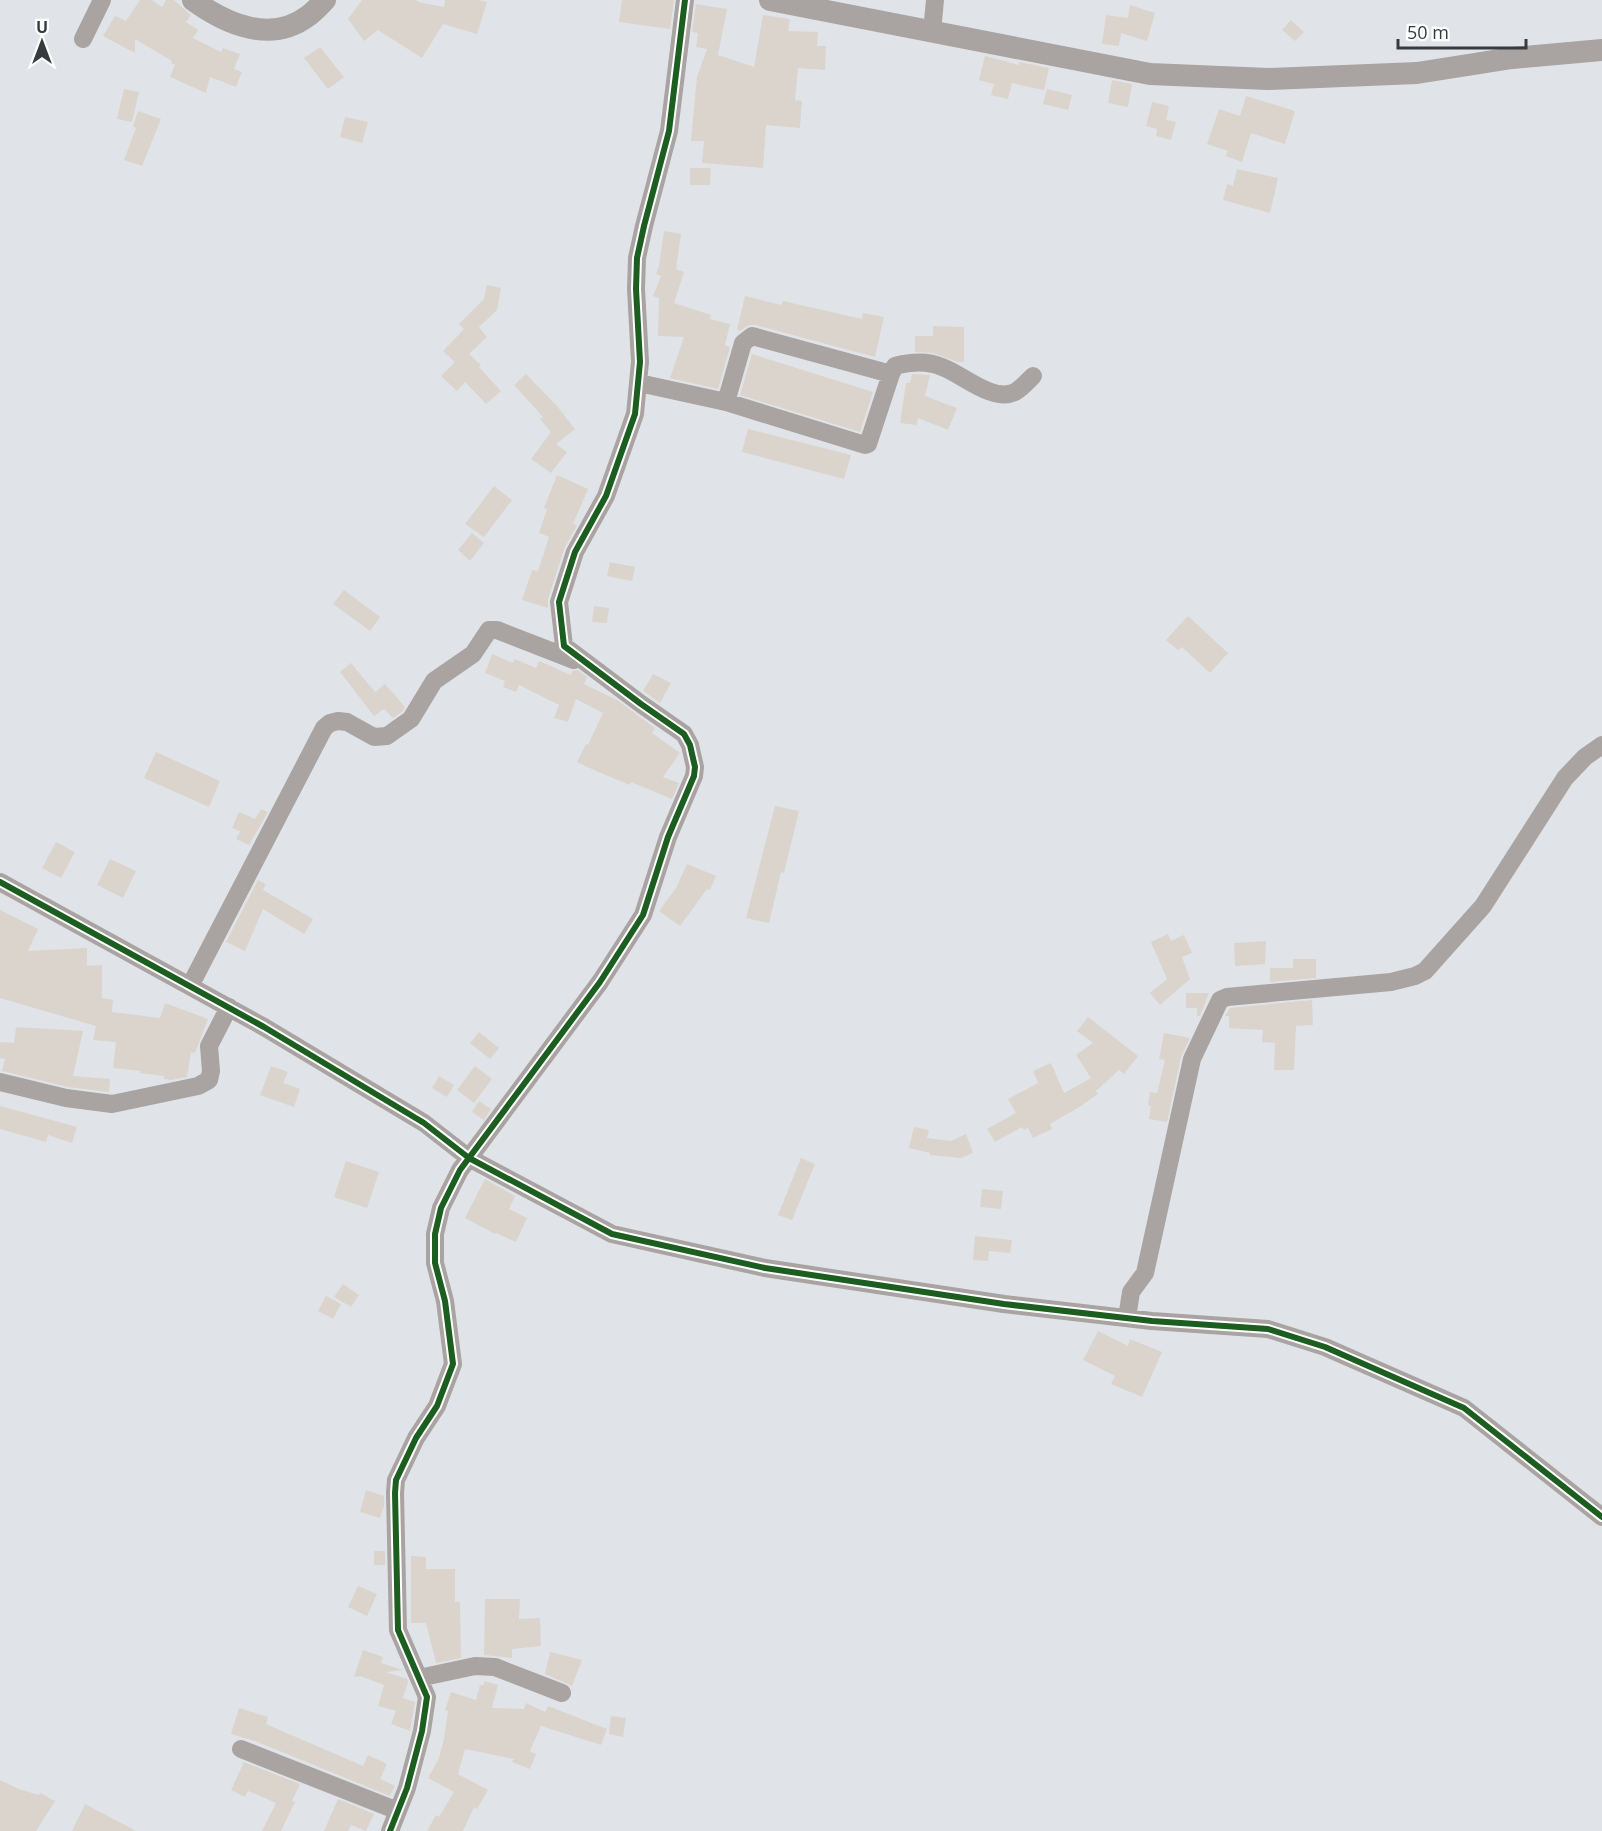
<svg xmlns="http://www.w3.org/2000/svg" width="1602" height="1831" viewBox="0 0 1602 1831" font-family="'Open Sans',sans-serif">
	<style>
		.building { fill: #dad4cc }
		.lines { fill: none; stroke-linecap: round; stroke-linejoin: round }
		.minor { stroke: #a9a3a2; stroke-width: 18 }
		.tertiary { stroke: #a9a3a2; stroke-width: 22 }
		.cycleway-casing { stroke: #fff; stroke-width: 10 }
		.cycleway { stroke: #1b5e20; stroke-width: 6 }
	</style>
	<rect width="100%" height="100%" fill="#e0e4e8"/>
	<!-- building -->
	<path class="building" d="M 140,0 L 152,0 L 162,7 L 166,0 L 174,0 L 191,15 L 186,22 L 198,30 L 193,38 L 221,52 L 223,48 L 240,54 L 234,69 L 242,72 L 236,87 L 210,77 L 206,93 L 170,77 L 175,65 L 171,63 L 172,61 L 135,39 L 135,53 L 103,36 L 115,16 L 126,21 Z
		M 362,0 L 416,0 L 418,2 L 444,7 L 445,0 L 478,0 L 487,2 L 477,34 L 443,24 L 422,58 L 378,30 L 364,41 L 348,19 Z
		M 622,0 L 674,0 L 670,29 L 619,22 Z
		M 696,4 L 727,9 L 718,55 L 754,67 L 763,15 L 790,19 L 788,31 L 818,32 L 817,46 L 826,46 L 825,70 L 798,68 L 795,100 L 802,101 L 800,128 L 766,125 L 763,168 L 702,163 L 704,141 L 691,141 L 697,77 L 707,49 L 696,47 L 698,33 L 692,32 Z
		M 1130,5 L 1155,13 L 1147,41 L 1121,33 L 1119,46 L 1102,44 L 1106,15 L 1128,18 Z
		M 1291,20 L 1304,32 L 1295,41 L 1282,30 Z
		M 320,47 L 344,77 L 328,89 L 304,58 Z
		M 985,56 L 1019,65 L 1019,62 L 1049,68 L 1044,90 L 1012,83 L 1008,99 L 991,95 L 994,84 L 979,80 Z
		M 1112,80 L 1132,84 L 1128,107 L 1108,103 Z
		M 124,89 L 139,92 L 132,122 L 117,119 Z
		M 1047,89 L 1072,95 L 1068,110 L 1043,104 Z
		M 1246,96 L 1295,111 L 1285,144 L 1251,133 L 1242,162 L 1226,156 L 1228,151 L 1207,144 L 1219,109 L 1240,116 Z
		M 1152,102 L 1169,106 L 1166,120 L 1176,122 L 1171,140 L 1156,136 L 1157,129 L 1146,126 Z
		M 138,111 L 161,119 L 142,166 L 124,160 L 136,128 L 133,126 Z
		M 345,117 L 368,122 L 362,143 L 340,137 Z
		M 690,168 L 711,168 L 710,185 L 690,185 Z
		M 1237,169 L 1278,178 L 1270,213 L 1223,200 L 1227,184 L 1233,186 Z
		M 664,231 L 681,234 L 676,269 L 684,272 L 674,303 L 711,315 L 710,319 L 730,324 L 725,345 L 730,347 L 718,389 L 670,378 L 684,337 L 658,336 L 659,298 L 653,296 L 661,276 L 656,274 L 659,266 Z
		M 487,285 L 501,288 L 497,310 L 479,327 L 487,337 L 469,354 L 481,365 L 479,367 L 501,391 L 486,404 L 465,382 L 457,391 L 441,376 L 455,362 L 443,351 L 464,329 L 459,324 L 484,299 Z
		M 745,296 L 782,305 L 783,301 L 862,319 L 863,313 L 884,317 L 875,357 L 755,325 L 749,325 L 740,331 L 737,330 Z
		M 933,326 L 964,327 L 964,362 L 958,362 L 933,353 L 915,352 L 915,336 L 933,336 Z
		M 752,354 L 873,392 L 860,432 L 740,395 Z
		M 526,374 L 557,406 L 575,429 L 556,444 L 567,452 L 551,473 L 531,459 L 551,432 L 540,419 L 543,417 L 514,385 Z
		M 912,374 L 930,375 L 925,396 L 957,408 L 948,430 L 918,418 L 917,425 L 900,423 L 906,383 L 910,383 Z
		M 748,429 L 851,455 L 844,479 L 742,452 Z
		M 557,475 L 588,489 L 573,524 L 577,525 L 564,549 L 548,599 L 548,608 L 522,600 L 532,570 L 538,571 L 549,537 L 539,533 L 547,509 L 544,508 Z
		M 494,486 L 512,500 L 484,537 L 465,524 Z
		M 472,533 L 484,543 L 470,561 L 458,550 Z
		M 610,562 L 635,567 L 632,581 L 607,576 Z
		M 344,590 L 380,617 L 370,631 L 333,604 Z
		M 594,606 L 609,608 L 607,623 L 592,622 Z
		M 1188,616 L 1228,653 L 1210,673 L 1182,647 L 1178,650 L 1166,640 Z
		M 492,654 L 513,663 L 515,659 L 536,668 L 539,661 L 571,675 L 572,671 L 578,670 L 587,677 L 584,684 L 617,700 L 655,728 L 652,733 L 680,753 L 663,777 L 679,783 L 672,799 L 631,782 L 630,785 L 596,771 L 577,762 L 586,744 L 588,745 L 603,713 L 576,699 L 568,722 L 554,718 L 559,705 L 519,685 L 516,692 L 503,687 L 505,681 L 485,673 Z
		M 351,663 L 375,692 L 385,684 L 405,707 L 403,711 L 393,718 L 384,709 L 374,716 L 340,672 Z
		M 653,674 L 671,683 L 660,703 L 643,691 Z
		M 156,752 L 220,781 L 209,807 L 144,778 Z
		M 775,806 L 799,811 L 784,873 L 781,872 L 769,923 L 746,918 Z
		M 261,809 L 268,812 L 249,845 L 236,839 L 240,831 L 232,828 L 239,812 L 255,819 Z
		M 56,842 L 75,852 L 61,878 L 42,868 Z
		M 110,859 L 136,871 L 123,898 L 97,885 Z
		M 687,864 L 716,876 L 710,890 L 707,889 L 680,926 L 659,911 L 676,888 Z
		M 258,880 L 266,884 L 263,890 L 313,919 L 304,934 L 263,909 L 245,951 L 226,942 Z
		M 0,910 L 38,929 L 28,951 L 87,948 L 87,966 L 102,965 L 102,998 L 113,1000 L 112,1012 L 160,1018 L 165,1003 L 208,1019 L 195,1053 L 191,1052 L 187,1077 L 171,1080 L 164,1079 L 164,1076 L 140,1073 L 141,1071 L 113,1068 L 116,1042 L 93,1040 L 96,1026 L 0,998 Z
		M 1168,934 L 1171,941 L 1184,935 L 1192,953 L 1182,957 L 1190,979 L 1160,1005 L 1150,993 L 1167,979 L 1151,942 Z
		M 1266,941 L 1265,964 L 1235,966 L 1234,943 Z
		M 1293,959 L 1316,959 L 1316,978 L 1270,982 L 1270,968 L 1293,968 Z
		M 1186,993 L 1209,993 L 1200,1016 L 1197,1016 L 1197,1008 L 1186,1008 Z
		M 1312,1000 L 1313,1025 L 1296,1026 L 1294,1070 L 1274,1070 L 1275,1043 L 1262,1042 L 1263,1030 L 1229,1028 L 1229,1016 L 1225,1016 L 1230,1008 Z
		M 1088,1017 L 1138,1056 L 1124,1074 L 1119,1070 L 1096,1091 L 1098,1094 L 1081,1106 L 1050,1124 L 1052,1129 L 1033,1138 L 1028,1128 L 1024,1130 L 1022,1127 L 995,1142 L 987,1129 L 1016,1113 L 1008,1099 L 1038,1083 L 1033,1071 L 1051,1063 L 1064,1093 L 1091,1078 L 1076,1055 L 1093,1043 L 1077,1031 Z
		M 16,1027 L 83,1031 L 73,1076 L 110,1079 L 109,1092 L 68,1087 L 2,1071 L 5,1059 L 0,1058 L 0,1042 L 14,1043 Z
		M 479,1032 L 499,1048 L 490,1059 L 470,1043 Z
		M 1164,1033 L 1190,1038 L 1181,1057 L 1167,1122 L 1149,1119 L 1151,1106 L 1148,1105 L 1150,1092 L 1157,1093 L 1165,1060 L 1159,1059 Z
		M 271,1066 L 288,1072 L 283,1083 L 300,1089 L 294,1107 L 260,1095 Z
		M 475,1066 L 492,1079 L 474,1103 L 457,1090 Z
		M 439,1076 L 454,1085 L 447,1097 L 432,1088 Z
		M 479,1101 L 491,1109 L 484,1120 L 472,1112 Z
		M 0,1106 L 77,1127 L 72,1143 L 48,1135 L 46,1142 L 0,1129 Z
		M 914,1127 L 929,1130 L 927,1138 L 951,1141 L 966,1134 L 973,1153 L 961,1158 L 930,1155 L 930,1153 L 909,1148 Z
		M 801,1158 L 815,1164 L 792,1220 L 778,1215 Z
		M 346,1161 L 379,1172 L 367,1208 L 334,1197 Z
		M 485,1179 L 515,1196 L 509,1209 L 527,1218 L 516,1242 L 496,1233 L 495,1234 L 465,1218 Z
		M 982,1189 L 1003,1191 L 1001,1209 L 980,1207 Z
		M 975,1236 L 1012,1240 L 1010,1253 L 989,1251 L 988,1261 L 973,1260 Z
		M 343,1284 L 359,1295 L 351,1307 L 334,1297 Z
		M 326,1296 L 341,1304 L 333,1319 L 318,1311 Z
		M 1098,1331 L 1128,1346 L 1130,1339 L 1162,1352 L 1142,1397 L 1111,1384 L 1115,1376 L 1083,1360 Z
		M 366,1490 L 384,1496 L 384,1506 L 380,1518 L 360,1512 Z
		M 374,1551 L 385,1551 L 385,1565 L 374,1565 Z
		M 411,1556 L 426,1557 L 426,1569 L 455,1569 L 455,1602 L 460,1602 L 461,1658 L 436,1663 L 426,1623 L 411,1623 Z
		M 358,1586 L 377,1594 L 367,1616 L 348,1607 Z
		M 485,1599 L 520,1599 L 519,1619 L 540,1618 L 541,1646 L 512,1649 L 512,1658 L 484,1655 Z
		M 363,1650 L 383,1657 L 381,1663 L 403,1670 L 386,1672 L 407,1679 L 408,1682 L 403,1698 L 415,1702 L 410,1731 L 391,1724 L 396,1711 L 378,1706 L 384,1685 L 360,1676 L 354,1677 Z
		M 550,1652 L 582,1660 L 572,1686 L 545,1674 Z
		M 484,1681 L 498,1685 L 492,1708 L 524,1709 L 526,1703 L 545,1712 L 548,1706 L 607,1729 L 601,1745 L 541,1726 L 530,1751 L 536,1754 L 530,1769 L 512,1762 L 514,1759 L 465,1749 L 458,1774 L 488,1790 L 477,1809 L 474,1807 L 463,1831 L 427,1831 L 436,1815 L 439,1817 L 454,1792 L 428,1778 L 439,1758 L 444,1739 L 448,1711 L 445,1710 L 451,1692 L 476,1700 L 480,1685 L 484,1685 Z
		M 239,1708 L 268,1717 L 266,1724 L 363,1766 L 368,1755 L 387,1764 L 380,1779 L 395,1786 L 390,1796 L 255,1741 L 231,1734 Z
		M 611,1716 L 626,1718 L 623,1737 L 609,1734 Z
		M 244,1762 L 300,1784 L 292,1801 L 295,1802 L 281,1831 L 262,1831 L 276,1803 L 248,1791 L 245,1797 L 231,1790 Z
		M 0,1780 L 19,1789 L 39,1795 L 40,1793 L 55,1801 L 36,1831 L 0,1831 Z
		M 338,1799 L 374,1814 L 366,1831 L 351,1825 L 348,1831 L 324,1831 Z
		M 85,1804 L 136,1831 L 72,1831 Z"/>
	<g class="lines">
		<!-- minor -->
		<path class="minor" d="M 932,32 L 935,0
			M 83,39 L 102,0
			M 639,383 L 726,402 L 865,445 L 868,444 L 891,374 L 895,366 C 910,362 928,361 942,367 C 962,374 993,403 1015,392 C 1022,388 1028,381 1033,376
			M 726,402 L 743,343 L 752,336 L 891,374
			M 0,882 L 264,1027 L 424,1123 L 469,1158 L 612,1234 L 765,1268 L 1004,1304 L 1152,1321 L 1268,1329 L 1325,1347 L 1464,1408 L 1602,1517
			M 190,986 L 324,728 L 330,723 L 338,721 L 347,722 L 374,737 L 387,736 L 411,719 L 434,681 L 473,654 L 489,630 L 497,630 L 574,660
			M 0,1082 L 66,1098 L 112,1104 L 198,1086 L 209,1080 L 211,1071 L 209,1046 L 229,1007
			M 1127,1318 L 1131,1292 L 1145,1273 L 1192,1059 L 1220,1000 L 1227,997 L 1391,982 L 1415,976 L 1425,971 L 1483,906 L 1565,778 L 1585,757 L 1602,745
			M 419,1678 L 475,1666 L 495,1667 L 562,1693
			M 241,1749 L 398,1811
			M 390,1831 L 407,1788 L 422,1731 L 427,1697 L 398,1630 L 395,1493 L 396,1480 L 416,1438 L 437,1406 L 453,1364 L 445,1301 L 435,1263 L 435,1234 L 441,1208 L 460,1170 L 600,982 L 643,915 L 668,837 L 694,776 L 695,767 L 690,745 L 684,734 L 641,704 L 564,646 L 559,602 L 575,552 L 606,496 L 635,414 L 640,362 L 636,289 L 637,258 L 644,226 L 669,131 L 685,0"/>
		<!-- tertiary -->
		<path class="tertiary" d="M 193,0 C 226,24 271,44 308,16 C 314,12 320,5 325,0
			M 770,0 L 1150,74 L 1268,79 L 1417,73 L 1512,58 L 1602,50"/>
		<!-- cycleway casing -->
		<g class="cycleway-casing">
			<path id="cycleway" d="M 0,882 L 264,1027 L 424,1123 L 469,1158 L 612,1234 L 765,1268 L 1004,1304 L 1152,1321 L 1268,1329 L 1325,1347 L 1464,1408 L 1602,1517
				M 390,1831 L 407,1788 L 422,1731 L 427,1697 L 398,1630 L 395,1493 L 396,1480 L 416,1438 L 437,1406 L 453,1364 L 445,1301 L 435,1263 L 435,1234 L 441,1208 L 460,1170 L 600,982 L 643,915 L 668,837 L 694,776 L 695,767 L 690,745 L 684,734 L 641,704 L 564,646 L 559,602 L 575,552 L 606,496 L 635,414 L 640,362 L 636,289 L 637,258 L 644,226 L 669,131 L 685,0"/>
		</g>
		<!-- cycleway -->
		<use href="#cycleway" class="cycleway"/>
	</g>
	<!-- north arrow -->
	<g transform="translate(42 42)" stroke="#ffffff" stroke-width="4.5" paint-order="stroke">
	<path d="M0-4.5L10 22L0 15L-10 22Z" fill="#383b3e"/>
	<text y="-9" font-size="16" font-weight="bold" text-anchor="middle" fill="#383b3e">U</text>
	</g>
	<!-- scale -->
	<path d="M1398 39v9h128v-9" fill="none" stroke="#383b3e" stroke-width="3"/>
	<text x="1407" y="39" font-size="18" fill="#383b3e" stroke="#ffffff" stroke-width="4.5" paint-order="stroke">50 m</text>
</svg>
